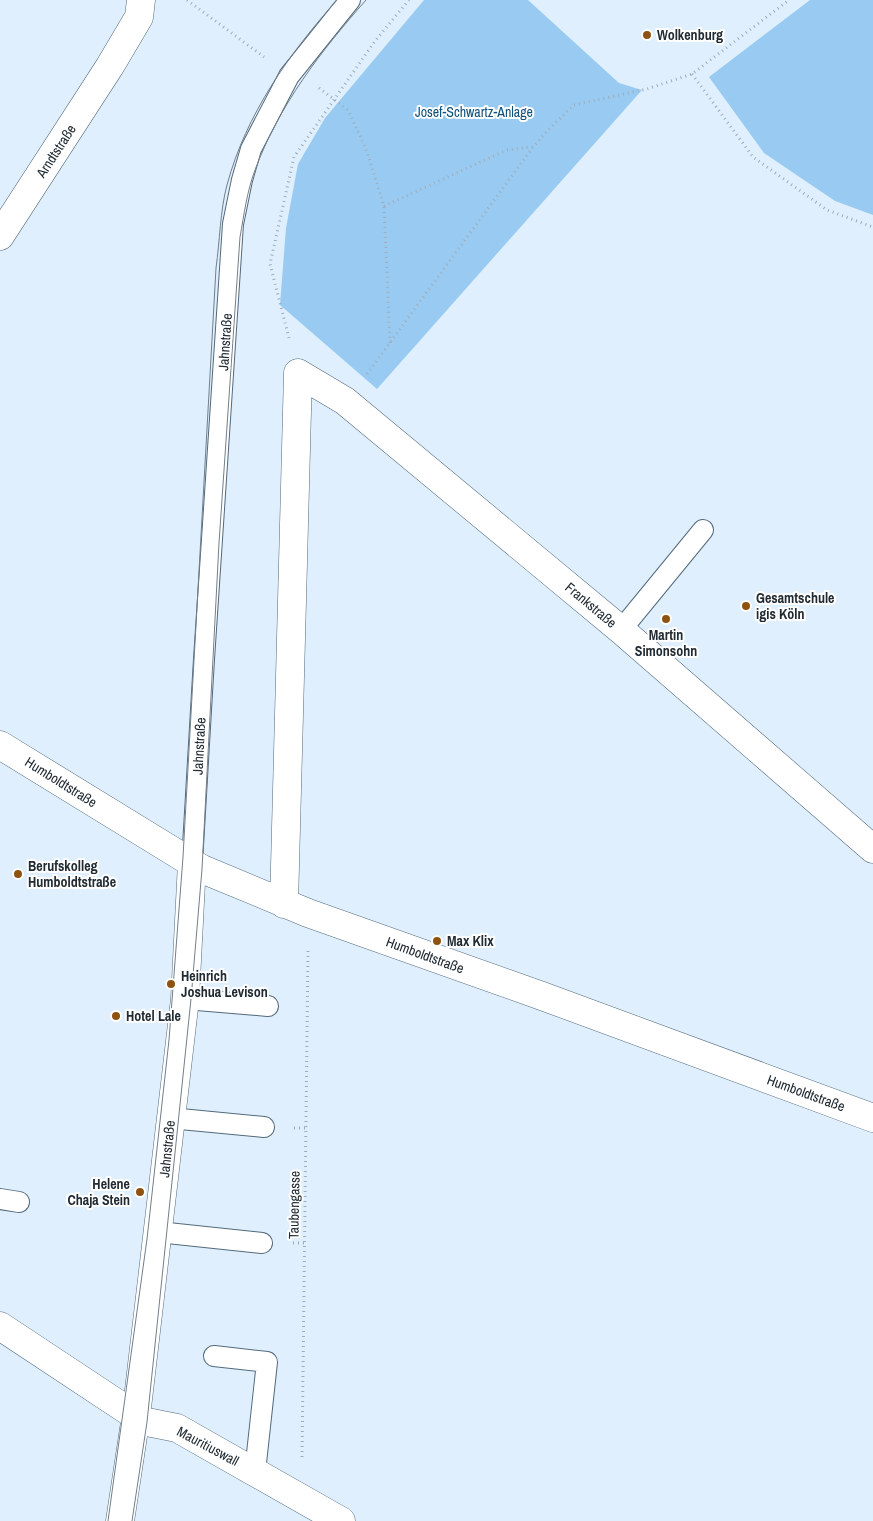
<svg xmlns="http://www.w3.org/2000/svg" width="873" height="1521" viewBox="0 0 873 1521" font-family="'Archivo Narrow',sans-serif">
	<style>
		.green { fill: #99cbf2 }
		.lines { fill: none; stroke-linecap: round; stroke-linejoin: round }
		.lane-casing { stroke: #526a7d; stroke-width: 22 }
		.street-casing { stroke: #526a7d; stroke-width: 29 }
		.path { stroke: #9eacb8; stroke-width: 3; stroke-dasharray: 1 4; stroke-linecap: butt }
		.lane { stroke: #fff; stroke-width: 20 }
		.street { stroke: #fff; stroke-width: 28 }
		.tram { stroke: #727e89; stroke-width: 1 }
		.poi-dot { fill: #8e5311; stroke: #fff; stroke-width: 2 }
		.labels { text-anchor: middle; stroke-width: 4; stroke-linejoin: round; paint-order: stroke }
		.poi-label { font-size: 14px; font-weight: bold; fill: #212b33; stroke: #fff; text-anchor: start }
		.park-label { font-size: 14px; fill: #0f517a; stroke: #fff }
		.street-label { font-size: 14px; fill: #212b33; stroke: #fff }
	</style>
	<rect width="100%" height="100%" fill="#dfeffd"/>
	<!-- green -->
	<path class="green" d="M 424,0 L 528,0 L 619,83 L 642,90 L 377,389 L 280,305 L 286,228 L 298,164 L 325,118 Z
		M 810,0 L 873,0 L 873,215 L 835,201 L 764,153 L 709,77 Z"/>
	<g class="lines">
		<!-- lane casing -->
		<g class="lane-casing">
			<path id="lane" d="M 621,630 L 703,530
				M 192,863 L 204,659 L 233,224 L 242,180 L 251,149 L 289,76 L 350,0
				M 185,999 L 268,1006
				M 170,1118 L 264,1127
				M 0,1199 L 19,1202
				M 158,1232 L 262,1243
				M 214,1356 L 267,1362 L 255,1472"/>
		</g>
		<!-- street casing -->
		<g class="street-casing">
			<path id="street" d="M 0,236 L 110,66 L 139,17 L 141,0
				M 0,745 L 202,869 L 308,913 L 542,996 L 873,1118
				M 284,904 L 298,373 L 345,401 L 621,630 L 873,849
				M 0,1326 L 136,1416 L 147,1422 L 177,1428 L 341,1521
				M 120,1521 L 136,1416 L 185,999 L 192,863"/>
		</g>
		<!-- path -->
		<path class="path" d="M 187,0 L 264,57
			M 692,74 L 753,157 L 827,210 L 873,227
			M 319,88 L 348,110 L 366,149 L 384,206 L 390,343
			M 384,206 L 507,150 L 532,147
			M 289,338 L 270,264 L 294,157 L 375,41 L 409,0
			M 367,374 L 533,147 L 550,128 L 574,105 L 647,89 L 692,74 L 789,0
			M 294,1128 L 306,1128
			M 293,1243 L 305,1243
			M 302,1457 L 308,951"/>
		<!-- lane -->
		<use href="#lane" class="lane"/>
		<!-- street -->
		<use href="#street" class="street"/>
		<!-- tram -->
		<path class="tram" d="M 108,1521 L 147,1239 L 169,1040 L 183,857 L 216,268 C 220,240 220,211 227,185 C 246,114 289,54 337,0
			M 132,1521 L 147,1422 L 191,999 L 202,869 L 219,543 L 240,237 C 244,215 247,191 255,170 C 279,105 321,51 366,0"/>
	</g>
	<!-- markers -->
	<g class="poi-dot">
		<circle cx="647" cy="35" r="5"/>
		<circle cx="746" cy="606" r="5"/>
		<circle cx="666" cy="619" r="5"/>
		<circle cx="18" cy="874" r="5"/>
		<circle cx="437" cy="941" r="5"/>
		<circle cx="171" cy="984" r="5"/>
		<circle cx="116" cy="1016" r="5"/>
		<circle cx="140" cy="1192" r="5"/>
	</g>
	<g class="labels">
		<!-- poi labels -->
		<g class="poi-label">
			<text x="657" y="40">Wolkenburg</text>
			<text x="756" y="603">Gesamtschule<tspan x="756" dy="16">igis Köln</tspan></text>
			<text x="666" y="640" text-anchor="middle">Martin<tspan x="666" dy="16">Simonsohn</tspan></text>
			<text x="28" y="871">Berufskolleg<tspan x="28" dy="16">Humboldtstraße</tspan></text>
			<text x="447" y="946">Max Klix</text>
			<text x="181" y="981">Heinrich<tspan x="181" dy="16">Joshua Levison</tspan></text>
			<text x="126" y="1021">Hotel Lale</text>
			<text x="130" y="1189" text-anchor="end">Helene<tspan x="130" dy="16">Chaja Stein</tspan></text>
		</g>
		<!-- park labels -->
		<g class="park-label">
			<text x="474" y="117">Josef-Schwartz-Anlage</text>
		</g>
		<!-- street labels -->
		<g class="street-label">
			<text transform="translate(56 151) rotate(-57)" y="5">Arndtstraße</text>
			<text transform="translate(225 342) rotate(-86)" y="5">Jahnstraße</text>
			<text transform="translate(591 605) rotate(40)" y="5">Frankstraße</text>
			<text transform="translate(199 746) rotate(-87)" y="5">Jahnstraße</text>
			<text transform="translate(61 782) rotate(32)" y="5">Humboldtstraße</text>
			<text transform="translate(425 955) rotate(20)" y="5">Humboldtstraße</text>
			<text transform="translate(806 1093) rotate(20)" y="5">Humboldtstraße</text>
			<text transform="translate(167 1149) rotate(-84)" y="5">Jahnstraße</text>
			<text transform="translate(294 1205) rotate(-89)" y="5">Taubengasse</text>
			<text transform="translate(208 1446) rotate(28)" y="5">Mauritiuswall</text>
		</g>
	</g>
</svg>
